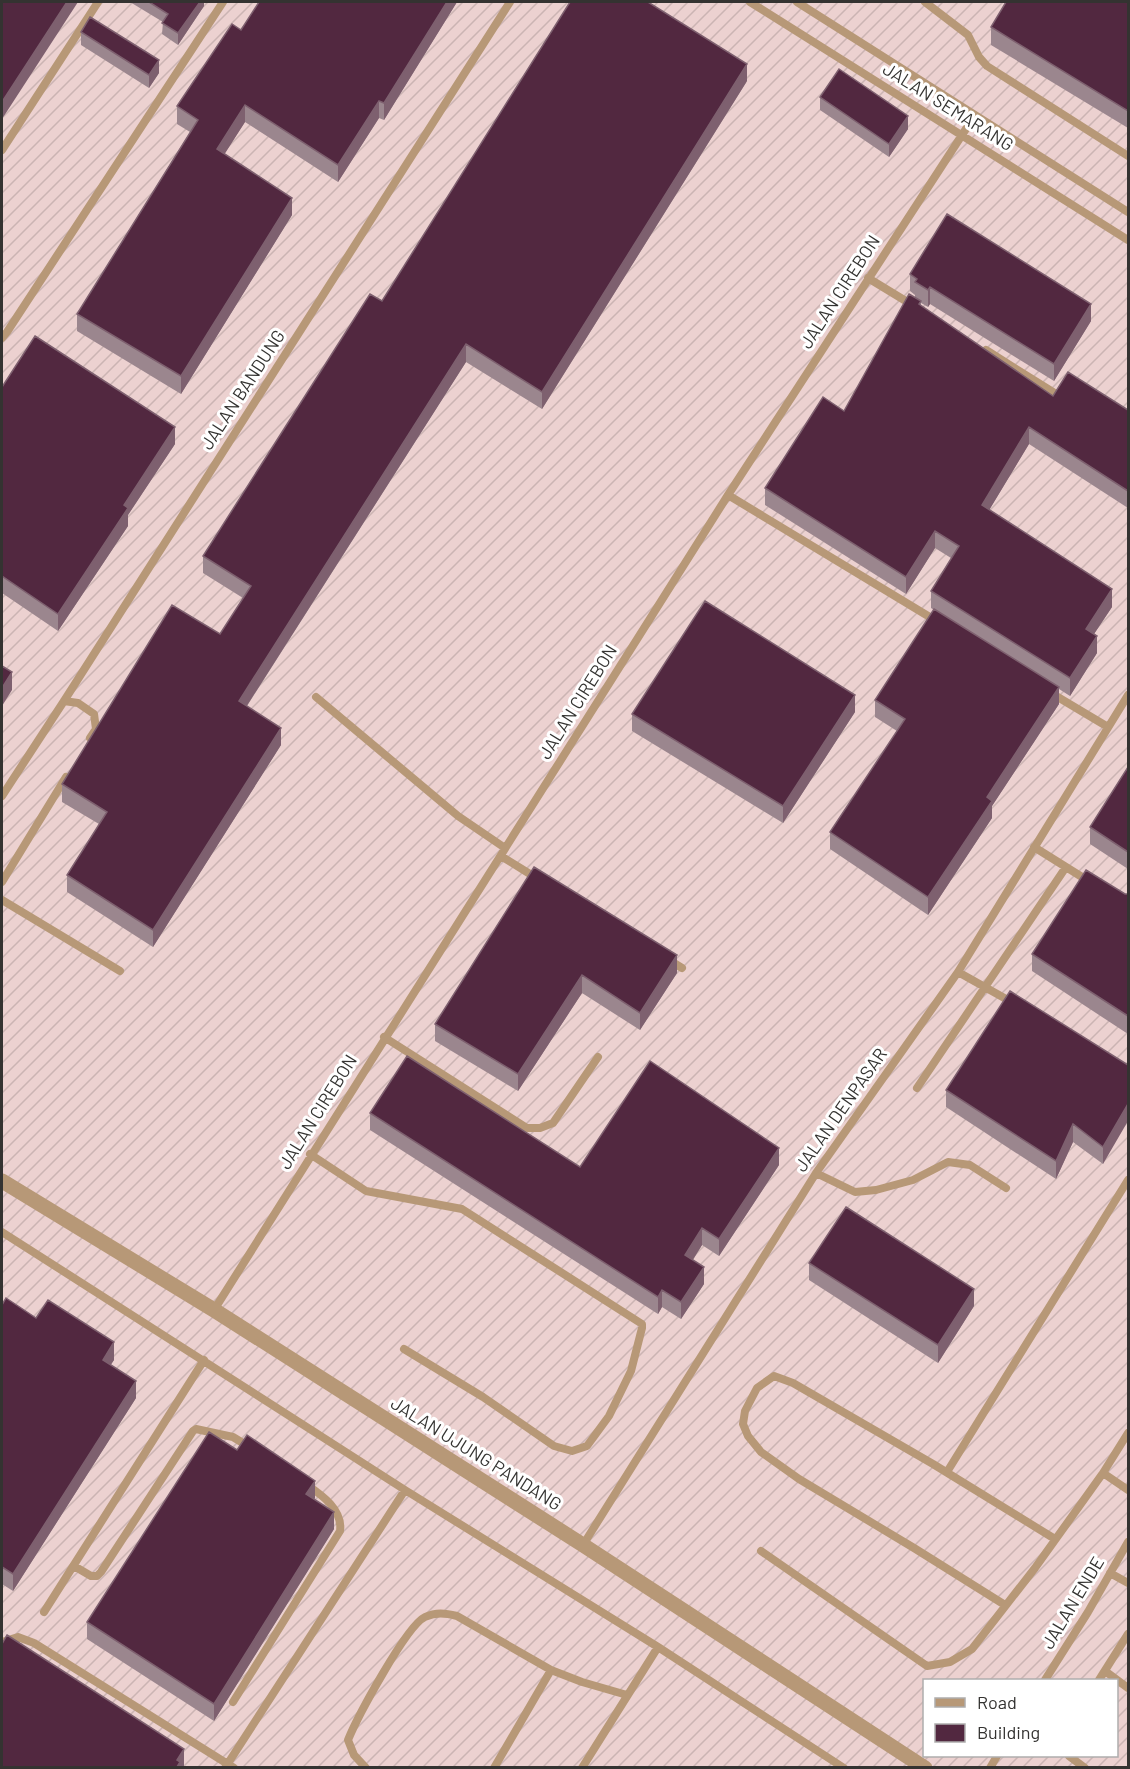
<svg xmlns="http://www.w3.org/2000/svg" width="1130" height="1769" viewBox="0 0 1130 1769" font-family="Barlow,sans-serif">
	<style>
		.industrial { fill: url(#industrial-furrows); fill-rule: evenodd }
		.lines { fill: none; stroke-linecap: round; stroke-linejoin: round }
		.service { stroke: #b79877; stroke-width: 8 }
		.minor { stroke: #b79877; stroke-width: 15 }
		.wall { fill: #9b868e }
		.shaded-wall { fill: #7e606f }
		.building { fill: #522840; stroke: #7e606f; stroke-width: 1.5 }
		.labels { text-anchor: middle; stroke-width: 6; stroke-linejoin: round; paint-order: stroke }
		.street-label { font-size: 18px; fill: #343331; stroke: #fff }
	</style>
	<defs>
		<pattern id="industrial-furrows" width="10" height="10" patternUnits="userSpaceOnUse" patternTransform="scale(1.5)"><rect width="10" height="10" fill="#ecd1d0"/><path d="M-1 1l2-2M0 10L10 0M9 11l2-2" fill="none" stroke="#cbb4b3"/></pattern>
	</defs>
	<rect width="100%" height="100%" fill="#e4e3dc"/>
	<!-- industrial -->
	<path class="industrial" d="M 2,2 L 1128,2 L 1128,1767 L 2,1768 ZM 924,1680 L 1116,1680 L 1116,1756 L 924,1756 Z"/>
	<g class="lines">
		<!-- service -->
		<path class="service" d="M 750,2 L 1128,240
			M 797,2 L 1128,212
			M 925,2 L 968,35 L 979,57 L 987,66 L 1128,156
			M 2,150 L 98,2
			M 868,278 L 914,306
			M 2,338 L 7,332 L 223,2
			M 986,350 L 1056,394
			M 728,495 L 938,622
			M 1051,693 L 1108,727
			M 316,697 L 458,816 L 505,848
			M 64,701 L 78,703 L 94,714 L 96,729 L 90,738
			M 2,796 L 64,701 L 510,2
			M 1034,847 L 1090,882
			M 501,856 L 538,879
			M 2,882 L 66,777
			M 2,900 L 120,971
			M 669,960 L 682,968
			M 958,972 L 1015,1004
			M 384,1037 L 527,1128 L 540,1128 L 553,1123 L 598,1057
			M 917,1088 L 1066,867
			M 310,1154 L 366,1191 L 462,1209 L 642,1324 L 642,1328 L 631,1371 L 609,1416 L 587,1446 L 572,1451 L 554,1446 L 483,1397 L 404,1349
			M 816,1173 L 855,1192 L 876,1190 L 913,1180 L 948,1162 L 970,1165 L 1006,1188
			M 2,1232 L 405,1490 L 658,1647 L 844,1768
			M 214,1310 L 728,495 L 975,115
			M 947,1472 L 1128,1180
			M 1103,1473 L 1128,1490
			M 583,1545 L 816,1173 L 958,972 L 1128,695
			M 761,1551 L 927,1666 L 950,1662 L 972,1649 L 1035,1568 L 1103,1473 L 1128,1433
			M 74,1566 L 91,1576 L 97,1576 L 101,1572 L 193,1431 L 196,1429 L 233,1437 L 251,1448
			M 1110,1573 L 1128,1583
			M 1005,1605 L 914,1548 L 799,1479 L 761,1452 L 748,1436 L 743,1424 L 745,1411 L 757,1388 L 774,1376 L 793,1383 L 933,1464 L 1055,1539
			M 44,1612 L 204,1360
			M 2,1642 L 18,1637 L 34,1643 L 234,1768
			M 1105,1671 L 1128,1688
			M 1045,1680 L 1088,1612 L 1128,1542
			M 1099,1680 L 1128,1634
			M 233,1702 L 340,1531 C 343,1510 322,1495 307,1485
			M 1069,1756 L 1085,1768
			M 225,1768 L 405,1490
			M 366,1768 L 354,1755 L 348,1740 C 357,1718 406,1626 425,1617 C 436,1612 445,1613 457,1616 L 551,1670 L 582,1682 L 627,1695
			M 494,1768 L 551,1670
			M 582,1768 L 658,1647
			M 990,1768 L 997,1756"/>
		<!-- minor -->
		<path class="minor" d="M 2,1181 L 214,1310 L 583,1545 L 925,1768"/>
	</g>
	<!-- wall -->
	<path class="wall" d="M 130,2 L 204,2 L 204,6 L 178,45 L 162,34 L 163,22 Z
		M 259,2 L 457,2 L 384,120 L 379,118 L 338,182 L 245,122 L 224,154 L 292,215 L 181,394 L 77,331 L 77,314 L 190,132 L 177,124 L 177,106 L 241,30 Z
		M 1128,2 L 1128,128 L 991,45 L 991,27 Z
		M 81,32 L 159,73 L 149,88 L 81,45 Z
		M 747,81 L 542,409 L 466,362 L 247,706 L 281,745 L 153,947 L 67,892 L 67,875 L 99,824 L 62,802 L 62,784 L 220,634 L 243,598 L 203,573 L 203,556 L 382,301 Z
		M 820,97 L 908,129 L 889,157 L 820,110 Z
		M 910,274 L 1091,321 L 1054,381 L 930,304 L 928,307 L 921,303 L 921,306 L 1053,396 L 1128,410 L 1128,508 L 1029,444 L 989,510 L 1112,607 L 1094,634 L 1097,653 L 1070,696 L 1059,689 L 1059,704 L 992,806 L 992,818 L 928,915 L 830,849 L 830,832 L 897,731 L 875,717 L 875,700 L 934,610 L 931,608 L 931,591 L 951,558 L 935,548 L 906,594 L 765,505 L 765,488 L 844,411 L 915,297 L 915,295 L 910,291 Z
		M 2,387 L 175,444 L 128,515 L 128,526 L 58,631 L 2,593 Z
		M 855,712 L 783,823 L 632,731 L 632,714 Z
		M 1128,767 L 1128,869 L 1090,844 L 1090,827 Z
		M 534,867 L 677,973 L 640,1030 L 582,993 L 518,1091 L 435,1041 L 435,1024 Z
		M 1125,894 L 1128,894 L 1128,1034 L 1032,971 L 1032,954 Z
		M 1128,1065 L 1103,1164 L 1073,1142 L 1056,1179 L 946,1107 L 946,1090 Z
		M 370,1113 L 580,1167 L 779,1165 L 719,1256 L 702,1245 L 693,1260 L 704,1284 L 681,1319 L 662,1307 L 658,1314 L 370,1130 Z
		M 809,1263 L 974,1306 L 938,1363 L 809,1280 Z
		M 2,1305 L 36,1318 L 114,1360 L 110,1365 L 136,1398 L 13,1591 L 2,1584 Z
		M 315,1498 L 314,1499 L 334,1529 L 214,1721 L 87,1639 L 87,1622 Z"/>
	<!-- shaded-wall -->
	<path class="shaded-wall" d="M 67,2 L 78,2 L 2,119 L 2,102 Z
		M 200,2 L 204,2 L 204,6 L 178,45 L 178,33 Z
		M 447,2 L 457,2 L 384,120 L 384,103 Z
		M 159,60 L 159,73 L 149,88 L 149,75 Z
		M 747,64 L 747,81 L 542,409 L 542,392 Z
		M 379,101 L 379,118 L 338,182 L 338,165 Z
		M 245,105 L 245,122 L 217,166 L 217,149 Z
		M 908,116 L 908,129 L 889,157 L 889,144 Z
		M 292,198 L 292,215 L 181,394 L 181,376 Z
		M 930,287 L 930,304 L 928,307 L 928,290 Z
		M 1091,304 L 1091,321 L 1054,381 L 1054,364 Z
		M 466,344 L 466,362 L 239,718 L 239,701 Z
		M 175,427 L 175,444 L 128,515 L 128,526 L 58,631 L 58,614 L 124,505 Z
		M 1029,427 L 1029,444 L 982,522 L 982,505 Z
		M 935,531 L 935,548 L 906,594 L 906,577 Z
		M 1112,589 L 1112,607 L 1086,646 L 1086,629 Z
		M 1097,636 L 1097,653 L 1070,696 L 1070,678 Z
		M 12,672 L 12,690 L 2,706 L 2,688 Z
		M 1059,687 L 1059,704 L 992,806 L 992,818 L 928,915 L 928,897 L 987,797 Z
		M 855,695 L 855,712 L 783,823 L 783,806 Z
		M 281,728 L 281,745 L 153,947 L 153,930 Z
		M 677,955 L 677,973 L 640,1030 L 640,1013 Z
		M 582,975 L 582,993 L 518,1091 L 518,1074 Z
		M 1128,1104 L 1128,1121 L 1103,1164 L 1103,1147 Z
		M 1073,1124 L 1073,1142 L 1056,1179 L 1056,1161 Z
		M 779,1148 L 779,1165 L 719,1256 L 719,1239 Z
		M 702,1228 L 702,1245 L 685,1272 L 685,1255 Z
		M 704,1267 L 704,1284 L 681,1319 L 681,1302 Z
		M 974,1289 L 974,1306 L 938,1363 L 938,1345 Z
		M 662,1290 L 662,1307 L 658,1314 L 658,1297 Z
		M 114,1342 L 114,1360 L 103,1377 L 103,1360 Z
		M 136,1381 L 136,1398 L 13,1591 L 13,1574 Z
		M 315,1481 L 315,1498 L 306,1511 L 306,1494 Z
		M 334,1512 L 334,1529 L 214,1721 L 214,1704 Z
		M 184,1749 L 184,1767 L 177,1767 L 177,1760 Z"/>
	<!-- building -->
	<path class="building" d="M 2,2 L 67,2 L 2,102 Z
		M 149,2 L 200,2 L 178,33 L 162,23 L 168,14 Z
		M 259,2 L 447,2 L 384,103 L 379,101 L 338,165 L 245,105 L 217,149 L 292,198 L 181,376 L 77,314 L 198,120 L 177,106 L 232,24 L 241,30 Z
		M 570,2 L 648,2 L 747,64 L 542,392 L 466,344 L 239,701 L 281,728 L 153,930 L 67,875 L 107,812 L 62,784 L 172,605 L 220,634 L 251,586 L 203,556 L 370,294 L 382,301 Z
		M 1006,2 L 1128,2 L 1128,111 L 991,27 Z
		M 90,17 L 159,60 L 149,75 L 81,32 Z
		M 839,69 L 908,116 L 889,144 L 820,97 Z
		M 947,214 L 1091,304 L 1054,364 L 930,287 L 928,290 L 915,282 L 917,279 L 910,274 Z
		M 909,294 L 921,301 L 919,304 L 1053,396 L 1068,372 L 1128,410 L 1128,491 L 1029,427 L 982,505 L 1112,589 L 1086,629 L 1097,636 L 1070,678 L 931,591 L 959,546 L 935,531 L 906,577 L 765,488 L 823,397 L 844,411 Z
		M 35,336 L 175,427 L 124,505 L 128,508 L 58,614 L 2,576 L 2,387 Z
		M 705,601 L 855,695 L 783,806 L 632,714 Z
		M 934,609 L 1059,687 L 987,797 L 992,801 L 928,897 L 830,832 L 905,719 L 875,700 Z
		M 2,666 L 12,672 L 2,688 Z
		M 1128,767 L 1128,852 L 1090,827 Z
		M 534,867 L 677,955 L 640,1013 L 582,975 L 518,1074 L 435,1024 Z
		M 1086,870 L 1125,894 L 1128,894 L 1128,1016 L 1032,954 Z
		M 1010,991 L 1128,1065 L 1128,1104 L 1103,1147 L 1073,1124 L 1056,1161 L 946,1090 Z
		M 407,1056 L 580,1167 L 650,1061 L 779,1148 L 719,1239 L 702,1228 L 685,1255 L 704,1267 L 681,1302 L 662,1290 L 658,1297 L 370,1113 Z
		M 846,1207 L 974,1289 L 938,1345 L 809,1263 Z
		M 6,1298 L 36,1318 L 48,1300 L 114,1342 L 103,1360 L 136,1381 L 13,1574 L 2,1567 L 2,1305 Z
		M 209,1432 L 237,1450 L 247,1435 L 315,1481 L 306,1494 L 334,1512 L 214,1704 L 87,1622 Z
		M 7,1635 L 184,1749 L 177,1760 L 180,1762 L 177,1767 L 2,1767 L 2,1644 Z"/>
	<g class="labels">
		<!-- street labels -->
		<g class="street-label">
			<text transform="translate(948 107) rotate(32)" y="6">JALAN SEMARANG</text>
			<text transform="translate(840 292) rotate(-57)" y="6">JALAN CIREBON</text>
			<text transform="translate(243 390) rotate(-57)" y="6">JALAN BANDUNG</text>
			<text transform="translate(578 702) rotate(-58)" y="6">JALAN CIREBON</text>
			<text transform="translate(841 1110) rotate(-55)" y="6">JALAN DENPASAR</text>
			<text transform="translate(318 1112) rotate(-58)" y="6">JALAN CIREBON</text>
			<text transform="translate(476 1454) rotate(32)" y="6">JALAN UJUNG PANDANG</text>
			<text transform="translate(1073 1603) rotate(-59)" y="6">JALAN ENDE</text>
		</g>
	</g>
	<!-- border -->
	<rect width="1130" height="1769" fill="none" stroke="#343331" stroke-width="6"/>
	<!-- legend -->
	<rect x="923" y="1679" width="195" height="78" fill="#ffffff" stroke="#aeadad" stroke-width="1.5"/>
	<rect x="935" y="1698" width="30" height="9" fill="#b79877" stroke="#aeadad" stroke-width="1.5"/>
	<text x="977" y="1709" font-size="18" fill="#343331">Road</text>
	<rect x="935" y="1724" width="30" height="18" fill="#522840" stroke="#aeadad" stroke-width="1.5"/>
	<text x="977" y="1739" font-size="18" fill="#343331">Building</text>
</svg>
